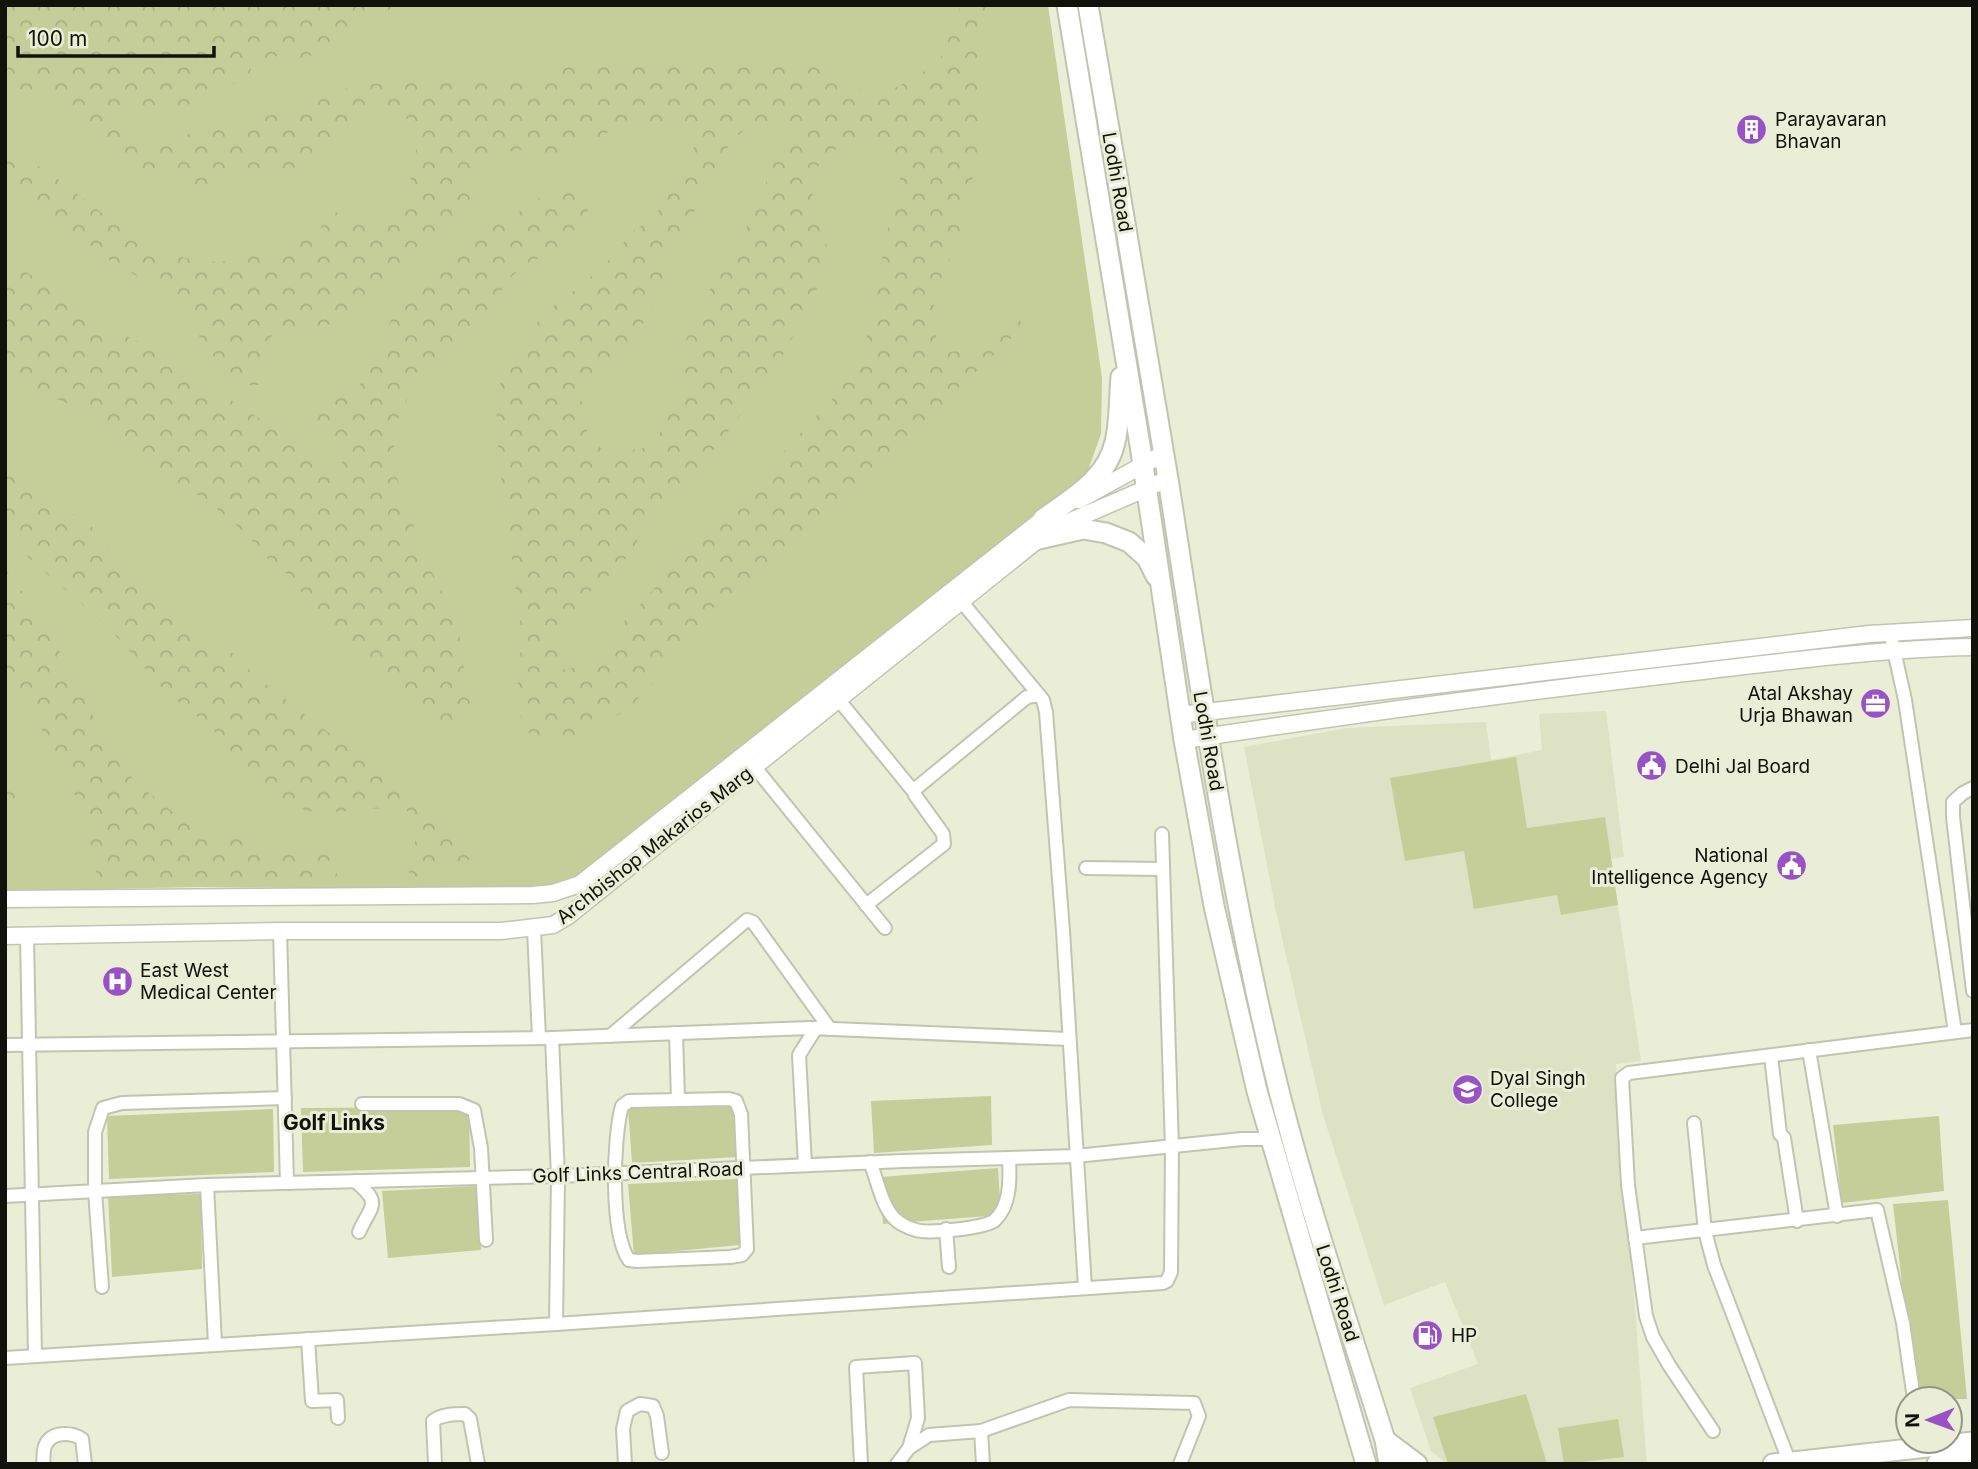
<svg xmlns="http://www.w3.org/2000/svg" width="1978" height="1469" viewBox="0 0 1978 1469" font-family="Inter,sans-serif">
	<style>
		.built { fill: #dde2c4 }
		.green { fill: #c5cd99 }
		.forest { fill: url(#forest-crowns); fill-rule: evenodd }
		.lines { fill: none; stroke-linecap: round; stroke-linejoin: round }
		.minor-casing { stroke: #c1c5af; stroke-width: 16 }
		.tertiary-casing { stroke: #c1c5af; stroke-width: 19 }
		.secondary-casing { stroke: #c1c5af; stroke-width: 23 }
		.minor { stroke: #fff; stroke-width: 12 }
		.tertiary { stroke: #fff; stroke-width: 16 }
		.secondary { stroke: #fff; stroke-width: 19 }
		.labels { text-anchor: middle; stroke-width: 6; stroke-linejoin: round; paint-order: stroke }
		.poi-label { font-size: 19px; fill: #11120a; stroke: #eaeed7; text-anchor: start }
		.street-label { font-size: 19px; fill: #11120a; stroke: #eaeed7 }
		.neighbourhood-label { font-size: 21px; font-weight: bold; fill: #11120a; stroke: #eaeed7 }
	</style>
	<defs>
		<pattern id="forest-crowns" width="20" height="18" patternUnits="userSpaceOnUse" patternTransform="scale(1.75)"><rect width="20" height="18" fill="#c5cd99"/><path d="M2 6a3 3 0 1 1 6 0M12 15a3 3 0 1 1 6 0" fill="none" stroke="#a8af82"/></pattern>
	</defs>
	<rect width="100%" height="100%" fill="#eaeed7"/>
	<path class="built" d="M1606 711 1624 857 1611 859 1641 1061 1616 1064 1647 1464H1447L1431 1451 1410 1388 1478 1364 1445 1282 1384 1305 1323 1115 1276 912 1244 747 1346 728 1486 722 1491 760 1542 750 1539 714Z"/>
	<g class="green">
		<path d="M5 5H1048L1102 378 1101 434 1087 473 581 874C565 881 548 889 530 890L199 887 5 891Z"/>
		<path d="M1516 757 1527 828 1605 817 1618 905 1561 915 1557 895 1474 909 1464 851 1405 861 1390 778Z"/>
		<path d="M991 1096 992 1145 874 1153 871 1101Z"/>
		<path d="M733 1103 738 1157 632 1163 628 1108Z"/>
		<path d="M469 1107 470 1167 303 1172 301 1108Z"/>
		<path d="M273 1109 274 1172 109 1179 107 1116Z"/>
		<path d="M1939 1116 1944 1191 1842 1203 1833 1125Z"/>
		<path d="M998 1168 1001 1215 883 1224 880 1177Z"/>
		<path d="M737 1179 740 1245 634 1255 628 1184Z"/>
		<path d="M477 1186 481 1250 388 1258 382 1191Z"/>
		<path d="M201 1194 202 1269 112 1277 108 1196Z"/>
		<path d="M1948 1200 1967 1399H1915L1893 1204Z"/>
		<path d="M1526 1394 1547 1464H1448L1433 1417Z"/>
		<path d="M1618 1419 1624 1457 1564 1464 1558 1428Z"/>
	</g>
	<g class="forest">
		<path d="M5 5H397L339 41 304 59 277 56 251 64 250 78 217 90 201 104 139 106 124 113 123 125 146 139 177 137 213 128 246 125 317 97 363 84 511 81 578 64 720 66 784 61 819 63 835 71 849 87 876 92 897 87 922 73 941 57 948 36 960 20 959 5H989L977 42 979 148 962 228 937 289 933 310 937 343 948 352C958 351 971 351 980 346 998 336 999 323 1020 318L1021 325 1007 343 945 400 936 423 881 476 816 530 787 548 712 609 689 645 626 711 576 735 543 737 527 732 519 711 517 688 522 636 499 461 496 405 501 381 541 317 603 267 634 230 654 218 679 177 695 145 697 129 621 120C606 138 574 155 549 155 544 155 539 150 534 150 511 146 486 160 470 176L472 192 469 204 442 242 406 272 366 295 340 318 323 328 275 333 262 345C266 360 265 371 261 385H245L206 349 182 303 108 259 5 178V149L46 170 149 250 199 261 222 262 318 237 324 215 340 212 362 224 389 217 406 201 418 141 408 119 376 109 317 159 279 173 258 170 227 177 205 192 187 194 164 172 136 169 108 150 84 126 49 100 5 83ZM756 124H774L792 130 783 154 774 162 760 199 739 243 708 292 688 331 684 354 685 382 658 437 641 449 605 453 587 432 580 393C597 364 617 358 637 336 642 331 643 322 646 316 661 287 671 289 666 252 673 243 680 235 686 226 705 197 722 135 756 124ZM842 143 874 144 905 159 892 208 864 352 840 391 753 484 683 553 645 600 625 619 622 639 607 655 585 666 561 670 557 653 562 628 577 616 575 605 623 563 658 509 690 479 723 438 775 369 792 338 827 269 826 235 818 221 812 200 816 168Z"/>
		<path d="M557 188C575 191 581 194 588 211L570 235 552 252 530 262 512 276 447 362 407 400 396 424 394 447 397 478 426 561 457 620 467 687 474 706 467 716 450 725 440 727 425 722 416 715 383 681 352 657 340 639 318 617 290 575 274 566 244 532 209 502 185 487 175 484 167 475H161L112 439 95 415 28 387 5 365V268L26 272 75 303 96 321 145 345 276 429 318 466 335 471 345 459 343 445C326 441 313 428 296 421L301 411 348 393 363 382 370 366 383 355 389 340C379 310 435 281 452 264 464 253 475 240 487 229 496 222 510 218 521 211 534 202 542 194 557 188Z"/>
		<path d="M5 469 44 499 88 522 116 555 158 598 200 633 225 651 236 654 247 668 268 686 394 783 470 859C451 872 429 874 407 880L414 854 416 823 406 809 395 807 332 812 307 811 273 794 244 772 212 728 166 692 108 627 21 551 5 532Z"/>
		<path d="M5 568 39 615 85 696 104 743 120 765 139 785 174 813 192 825 244 841 251 848H292L298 856 306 855 313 847H320C333 863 344 866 332 886L99 884 84 813 22 690 5 666Z"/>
		<path d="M5 765 22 791 27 807 5 812Z"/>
	</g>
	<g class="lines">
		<defs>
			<g id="minor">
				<path d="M961 601 1039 695"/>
				<path d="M1890 632 1905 700 1955 1032"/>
				<path d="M838 699 914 792"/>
				<path d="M749 760 885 928"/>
				<path d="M1973 788 1963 793 1953 802V817L1973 991"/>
				<path d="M1086 868 1163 869"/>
				<path d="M866 905 944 844 943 834 915 795 914 790 1027 697 1039 695 1043 700 1046 712 1063 931 1085 1288"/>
				<path d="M534 929 539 1038"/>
				<path d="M280 931 287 1183"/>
				<path d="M27 936 35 1355"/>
				<path d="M676 1033 678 1100"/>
				<path d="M610 1036 747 920 753 922 830 1029"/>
				<path d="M552 1038 558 1176 556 1324"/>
				<path d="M5 1045 552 1038 810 1028 1068 1039"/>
				<path d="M1809 1050 1837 1216"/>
				<path d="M1771 1056 1780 1134 1784 1138 1797 1221"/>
				<path d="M729 1099 736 1101 741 1114 747 1249 742 1255 730 1257 637 1261 629 1260C610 1233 613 1138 622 1106L629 1101Z"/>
				<path d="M362 1104H459L474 1110 481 1148 486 1240"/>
				<path d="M1694 1123 1705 1231 1714 1265 1789 1461"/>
				<path d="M870 1162C877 1179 881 1203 893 1217 898 1223 908 1228 916 1230 928 1234 987 1228 995 1220 1011 1205 1010 1178 1009 1158"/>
				<path d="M805 1165 799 1055 816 1028"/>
				<path d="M355 1181C383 1204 371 1205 359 1232"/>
				<path d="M207 1185 215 1344"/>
				<path d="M5 1196 207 1185 558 1176 903 1161 1076 1156 1242 1139H1271"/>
				<path d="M946 1229 949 1267"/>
				<path d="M1635 1238 1877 1210 1903 1323 1914 1399"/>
				<path d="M102 1287 95 1191V1132L103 1108 122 1103 285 1098"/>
				<path d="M308 1339 312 1401 337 1400 338 1418"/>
				<path d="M5 1358 556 1324 1163 1283 1167 1281 1171 1272 1172 1147 1162 834"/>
				<path d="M981 1431 983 1464"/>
				<path d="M1713 1431 1669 1365 1653 1337 1646 1316 1628 1185 1622 1078 1629 1073 1973 1030"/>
				<path d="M43 1464C44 1458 43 1451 45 1446 51 1431 71 1432 82 1439L85 1464"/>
				<path d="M435 1464 433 1421C441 1414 455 1414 465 1414L470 1419 478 1464"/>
				<path d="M625 1464 623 1429 627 1411 640 1404 653 1406 657 1416 662 1453"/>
				<path d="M861 1464 856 1367 915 1363 918 1418 909 1448"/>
				<path d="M897 1464 909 1448 929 1435 981 1431 1069 1400 1194 1403 1199 1416 1180 1464"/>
			</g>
			<g id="tertiary">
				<path d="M1079 500 1163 454"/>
				<path d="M1180 715 1869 634 1973 628"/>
				<path d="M1184 740C1348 715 1512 693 1677 674 1775 663 1874 649 1973 647"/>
				<path d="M5 899 533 895 553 893 580 884 1043 519 1053 514"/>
				<path d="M5 936 280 931H501L553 925 568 916 1050 530 1168 479"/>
			</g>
			<g id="secondary">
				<path d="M1067 5 1140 445 1184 740 1214 906 1257 1091 1366 1464"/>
				<path d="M1088 5C1115 165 1143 325 1169 485 1200 686 1229 889 1278 1087 1308 1206 1348 1322 1385 1440L1389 1464"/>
				<path d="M1043 519C1072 498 1107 479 1115 442 1120 422 1119 398 1121 377"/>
				<path d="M1039 539 1083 529 1106 533 1129 542 1147 558 1156 576"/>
				<path d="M1385 1440 1417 1464"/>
				<path d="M1773 1464 1973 1442"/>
				<path d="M1937 1464 1973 1460"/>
			</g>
		</defs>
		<use href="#minor" class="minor-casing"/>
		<use href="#tertiary" class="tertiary-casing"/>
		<use href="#secondary" class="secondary-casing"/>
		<use href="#minor" class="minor"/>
		<use href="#tertiary" class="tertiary"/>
		<use href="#secondary" class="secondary"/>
	</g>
	<defs>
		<symbol id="building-disc" viewBox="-11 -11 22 22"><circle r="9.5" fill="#9952c6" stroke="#eaeed7"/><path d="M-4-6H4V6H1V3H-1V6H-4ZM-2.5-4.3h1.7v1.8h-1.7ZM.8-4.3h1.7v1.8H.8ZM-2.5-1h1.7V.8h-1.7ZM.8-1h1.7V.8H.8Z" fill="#fff"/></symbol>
		<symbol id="office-disc" viewBox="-11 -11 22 22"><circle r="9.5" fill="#9952c6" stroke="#eaeed7"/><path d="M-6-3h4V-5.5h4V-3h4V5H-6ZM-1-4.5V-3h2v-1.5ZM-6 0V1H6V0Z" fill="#fff"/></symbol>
		<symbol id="civic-disc" viewBox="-11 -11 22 22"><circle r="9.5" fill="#9952c6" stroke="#eaeed7"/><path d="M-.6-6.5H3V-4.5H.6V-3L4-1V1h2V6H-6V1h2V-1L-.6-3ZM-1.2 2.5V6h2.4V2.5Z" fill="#fff"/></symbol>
		<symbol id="hospital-disc" viewBox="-11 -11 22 22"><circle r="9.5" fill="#9952c6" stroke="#eaeed7"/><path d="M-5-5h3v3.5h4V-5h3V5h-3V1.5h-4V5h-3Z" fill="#fff"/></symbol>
		<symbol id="university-disc" viewBox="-11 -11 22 22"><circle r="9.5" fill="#9952c6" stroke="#eaeed7"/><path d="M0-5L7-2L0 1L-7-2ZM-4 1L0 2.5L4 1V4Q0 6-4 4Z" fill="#fff"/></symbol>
		<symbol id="fuel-disc" viewBox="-11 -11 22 22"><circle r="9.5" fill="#9952c6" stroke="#eaeed7"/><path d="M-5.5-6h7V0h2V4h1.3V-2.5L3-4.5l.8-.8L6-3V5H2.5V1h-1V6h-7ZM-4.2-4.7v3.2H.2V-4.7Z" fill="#fff"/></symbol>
	</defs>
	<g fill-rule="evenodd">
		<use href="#building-disc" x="1734" y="112" width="35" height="35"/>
		<use href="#office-disc" x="1858" y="686" width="35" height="35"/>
		<use href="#civic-disc" x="1634" y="748" width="35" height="35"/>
		<use href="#civic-disc" x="1774" y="848" width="35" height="35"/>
		<use href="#hospital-disc" x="100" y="964" width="35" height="35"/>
		<use href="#university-disc" x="1450" y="1072" width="35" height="35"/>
		<use href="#fuel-disc" x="1410" y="1318" width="35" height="35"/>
	</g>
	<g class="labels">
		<g class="poi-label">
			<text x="1775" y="126">Parayavaran<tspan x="1775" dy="22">Bhavan</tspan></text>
			<text x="1853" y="700" text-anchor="end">Atal Akshay<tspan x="1853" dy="22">Urja Bhawan</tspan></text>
			<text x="1675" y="773">Delhi Jal Board</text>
			<text x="1768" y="862" text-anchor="end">National<tspan x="1768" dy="22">Intelligence Agency</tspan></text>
			<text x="140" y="977">East West<tspan x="140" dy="22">Medical Center</tspan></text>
			<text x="1490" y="1085">Dyal Singh<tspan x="1490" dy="22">College</tspan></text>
			<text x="1451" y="1342">HP</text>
		</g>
		<g class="street-label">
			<text transform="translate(1118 182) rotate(80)" y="7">Lodhi Road</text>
			<text transform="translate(1209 741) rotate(80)" y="7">Lodhi Road</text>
			<text transform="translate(654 845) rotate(-38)" y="7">Archbishop Makarios Marg</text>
			<text transform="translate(638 1172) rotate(-2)" y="7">Golf Links Central Road</text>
			<text transform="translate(1338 1293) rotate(72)" y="7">Lodhi Road</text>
		</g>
		<g class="neighbourhood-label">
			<text x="334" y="1130">Golf Links</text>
		</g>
	</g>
	<rect width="1978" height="1469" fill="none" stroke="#11120a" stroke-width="14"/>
	<g transform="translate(1929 1420) rotate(269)"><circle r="33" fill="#eaeed7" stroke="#939685" stroke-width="2"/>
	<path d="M0-5L12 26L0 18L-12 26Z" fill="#9952c6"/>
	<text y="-10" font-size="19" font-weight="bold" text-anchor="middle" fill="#11120a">N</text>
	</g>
	<path d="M18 46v10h196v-10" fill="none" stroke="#11120a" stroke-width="3.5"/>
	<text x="28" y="46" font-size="21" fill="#11120a" stroke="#eaeed7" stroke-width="5" paint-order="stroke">100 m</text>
</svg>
